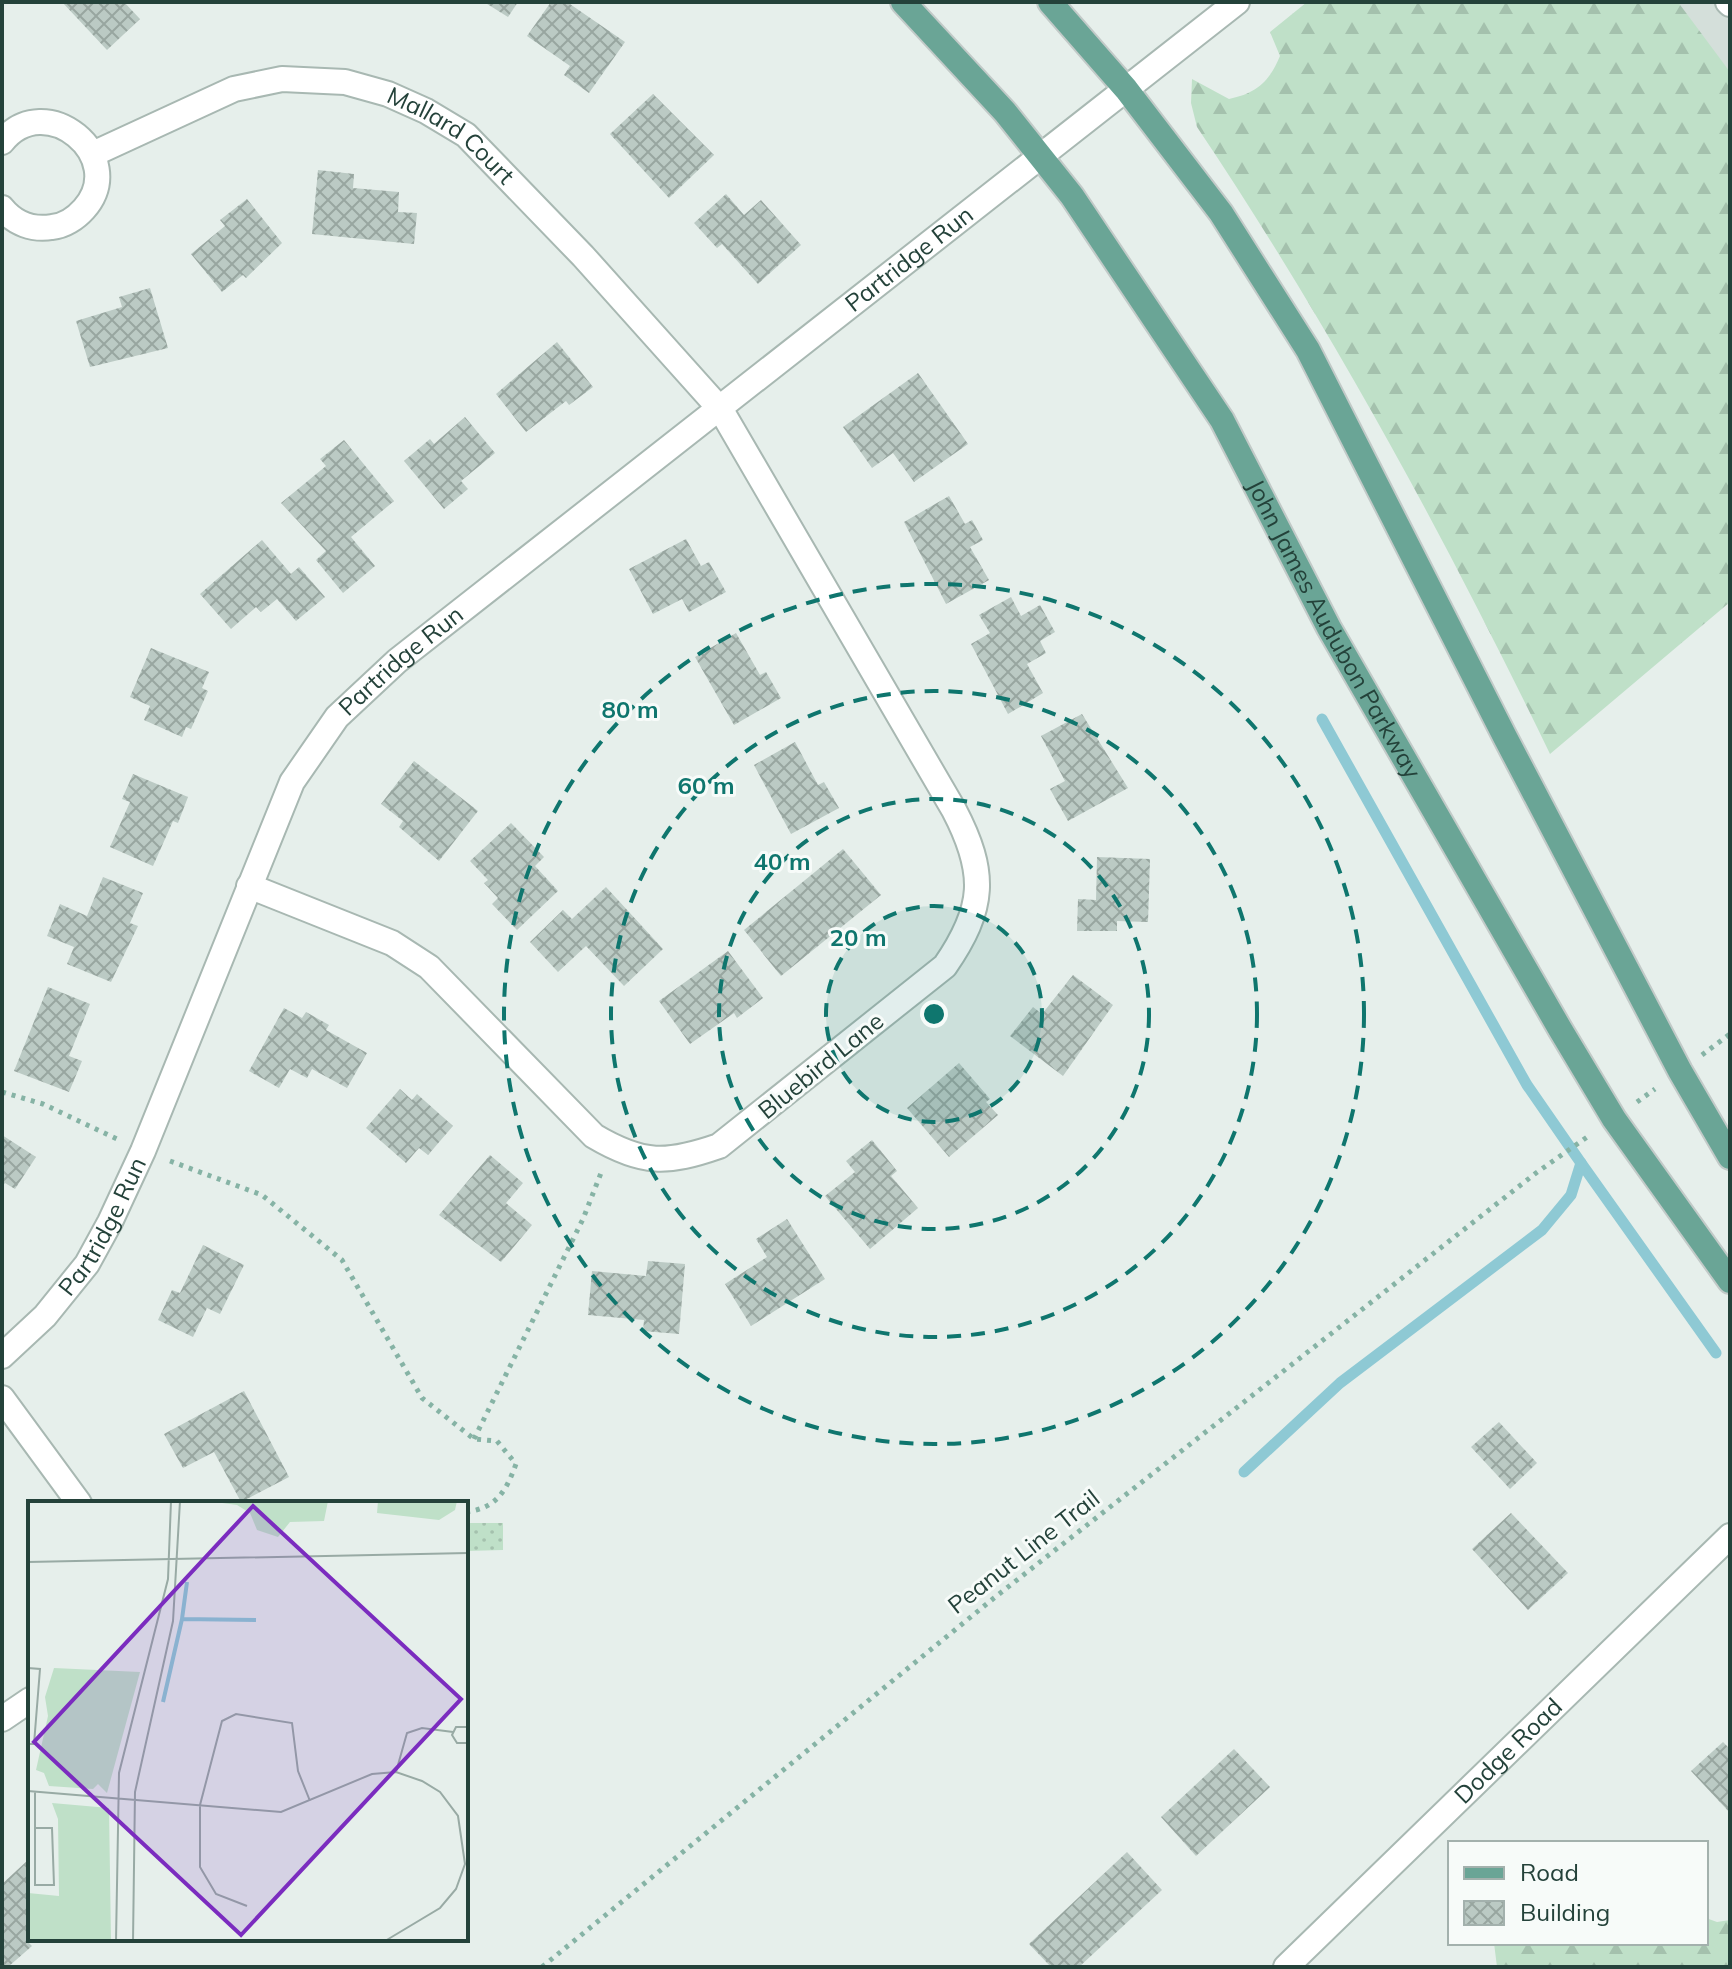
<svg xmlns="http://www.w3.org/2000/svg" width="1732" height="1969" viewBox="0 0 1732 1969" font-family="Mulish,sans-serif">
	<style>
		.built { fill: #d4dfda }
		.grass { fill: url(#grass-dots) }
		.forest { fill: url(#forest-firs) }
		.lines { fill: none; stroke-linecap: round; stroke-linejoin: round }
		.stream { stroke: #8ec9d4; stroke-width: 11 }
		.building { fill: url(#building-cross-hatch) }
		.minor-casing { stroke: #a8b8b2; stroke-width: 28 }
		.major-casing { stroke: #c2cac8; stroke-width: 28 }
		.path { stroke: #86b3a5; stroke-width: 5; stroke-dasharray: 4 6; stroke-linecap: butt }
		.minor { stroke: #fff; stroke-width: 24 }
		.major { stroke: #6aa596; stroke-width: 24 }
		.ring { fill: none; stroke: #0f766e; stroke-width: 4; stroke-dasharray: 14 10 }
		.labels { text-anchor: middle; stroke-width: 6; stroke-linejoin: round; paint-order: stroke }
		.street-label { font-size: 24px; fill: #24423a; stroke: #f7fbf9 }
		.inset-river { fill: none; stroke: #8ec9d4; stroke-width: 4 }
		.inset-road { fill: none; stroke: #98aaa4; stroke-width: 2 }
		.view { fill: #7b2cbf; fill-opacity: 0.15; stroke: #7b2cbf; stroke-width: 4 }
		.inset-edge { fill: none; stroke: #24423a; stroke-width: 4 }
		.centre { fill: #0f766e; stroke: #f7fbf9; stroke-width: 4 }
		.ring-label { font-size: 24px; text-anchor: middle; font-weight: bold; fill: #0f766e; stroke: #f7fbf9; stroke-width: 6; stroke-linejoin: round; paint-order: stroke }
	</style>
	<defs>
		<pattern id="grass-dots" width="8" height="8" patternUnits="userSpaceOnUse" patternTransform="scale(2)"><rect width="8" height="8" fill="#bfe0c8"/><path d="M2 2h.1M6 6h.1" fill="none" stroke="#a4c1ad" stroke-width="1.8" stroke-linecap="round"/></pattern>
		<pattern id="forest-firs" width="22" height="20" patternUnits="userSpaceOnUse" patternTransform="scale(2)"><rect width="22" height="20" fill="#bfe0c8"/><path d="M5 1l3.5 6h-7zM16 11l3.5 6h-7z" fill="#a4c1ad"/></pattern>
		<pattern id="building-cross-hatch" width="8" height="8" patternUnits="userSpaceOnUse" patternTransform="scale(2)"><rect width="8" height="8" fill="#bbcac4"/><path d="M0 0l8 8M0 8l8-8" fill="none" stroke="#98a6a0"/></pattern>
	</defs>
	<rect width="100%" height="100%" fill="#e6efeb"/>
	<path class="built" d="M1678 2H1730V72L1712 50Z"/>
	<path class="grass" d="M466 1523H503V1550L466 1551Z"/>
	<g class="forest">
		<path d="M1307 2H1678L1730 72V602L1550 754C1445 537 1331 327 1197 127L1191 103 1192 79 1229 99C1257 93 1269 82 1280 56L1270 32Z"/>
		<path d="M1706 1918 1717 1922 1730 1920V1967H1497L1494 1943H1706Z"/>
	</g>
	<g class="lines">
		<g class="stream">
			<path d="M1581 1163 1716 1353"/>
			<path d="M1244 1472 1340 1383 1542 1230 1571 1195 1581 1163 1527 1085 1322 719"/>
		</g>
	</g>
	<g class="building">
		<path d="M62 2H124L140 19 107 50Z"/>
		<path d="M484 2H518L508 17Z"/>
		<path d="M551 2H567L625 42 589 93 564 75 570 66 527 36Z"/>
		<path d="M653 94 714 155 669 198 610 134Z"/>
		<path d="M318 170 354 174 353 188 399 192 398 212 417 213 414 244 312 234Z"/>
		<path d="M726 194 744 215 761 200 801 245 758 284 722 244 717 248 694 223Z"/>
		<path d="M247 199 282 243 246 278 243 275 222 292 191 254 225 226 220 220Z"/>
		<path d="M150 288 168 348 90 367 76 321 122 307 119 297Z"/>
		<path d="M557 342 593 387 569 405 566 401 526 432 496 394Z"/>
		<path d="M918 373 968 444 914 482 893 453 872 468 843 427Z"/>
		<path d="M465 417 495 453 461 481 468 489 444 509 404 461 430 439 434 444Z"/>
		<path d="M344 440 394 501 351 537 375 566 343 593 316 560 326 551 281 503 326 466 320 459Z"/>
		<path d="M949 496 965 524 972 520 983 540 970 547 989 580 946 604 904 522Z"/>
		<path d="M686 539 701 566 709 562 726 592 689 612 682 599 653 614 629 569Z"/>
		<path d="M262 540 291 574 299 567 325 597 296 621 277 599 261 612 256 607 231 629 200 594Z"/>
		<path d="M1011 597 1021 616 1040 605 1055 632 1040 641 1046 653 1027 664 1043 693 1008 714 971 644 990 633 979 615Z"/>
		<path d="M736 633 760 675 766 672 781 698 734 725 695 657Z"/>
		<path d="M151 648 209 672 202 688 208 691 191 729 186 727 182 737 144 720 150 706 130 697Z"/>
		<path d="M1082 714 1128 788 1068 821 1050 789 1065 781 1041 736Z"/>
		<path d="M795 742 818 785 824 782 839 808 791 834 754 765Z"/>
		<path d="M414 761 478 811 439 861 399 827 403 821 381 804Z"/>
		<path d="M133 774 188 797 178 823 173 821 153 866 110 847 130 802 122 799Z"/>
		<path d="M511 823 544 857 535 866 558 891 517 930 492 904 498 898 484 883 488 880 470 861Z"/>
		<path d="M843 849 881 895 781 976 744 930Z"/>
		<path d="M1097 857 1150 859 1148 922 1117 921V931H1077L1078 899 1096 900Z"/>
		<path d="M103 877 143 893 130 923 138 926 111 982 67 964 74 947 47 936 60 904 87 916Z"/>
		<path d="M606 887 663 949 624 986 586 946 558 972 530 942 563 910 572 919Z"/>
		<path d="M728 951 763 998 737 1018 734 1013 690 1044 659 1001Z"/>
		<path d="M1073 975 1113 1005 1063 1076 1010 1036 1033 1007 1042 1014Z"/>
		<path d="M48 987 90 1004 69 1056 82 1061 69 1092 14 1071Z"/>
		<path d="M284 1008 302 1018 306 1012 329 1025 326 1030 367 1053 347 1088 312 1069 307 1078 290 1069 279 1088 249 1071Z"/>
		<path d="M959 1063 990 1099 986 1102 998 1115 949 1157 907 1108Z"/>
		<path d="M400 1089 412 1100 417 1094 453 1126 428 1155 419 1148 406 1163 366 1128Z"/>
		<path d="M2 1135 36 1157 15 1189 5 1183 2 1187Z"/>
		<path d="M872 1140 897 1171 891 1176 918 1208 870 1249 825 1196 855 1172 846 1161Z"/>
		<path d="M490 1155 523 1183 506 1203 532 1225 501 1262 439 1215Z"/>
		<path d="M787 1219 825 1279 751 1326 725 1284 767 1257 756 1239Z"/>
		<path d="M203 1245 244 1265 220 1314 207 1308 193 1337 158 1320 172 1290 180 1293Z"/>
		<path d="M648 1261 685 1264 679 1334 643 1331 644 1320 588 1315 592 1271 646 1276Z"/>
		<path d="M244 1391 289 1477 241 1502 214 1452 183 1468 164 1434Z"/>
		<path d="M1499 1422 1537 1463 1510 1489 1471 1447Z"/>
		<path d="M1511 1513 1568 1573 1528 1610 1472 1549Z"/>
		<path d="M1723 1742 1730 1749V1813L1691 1771Z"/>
		<path d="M1234 1749 1270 1787 1196 1856 1161 1817Z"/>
		<path d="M1127 1852 1162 1890 1079 1967H1051L1029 1944Z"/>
		<path d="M28 1860 30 1938 27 1941 32 1946 8 1967H2V1884Z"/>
	</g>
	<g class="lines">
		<defs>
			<g id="minor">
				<path d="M1728 2 1730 4"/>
				<path d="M2 142C45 87 130 157 84 209 76 218 64 226 52 227 33 230 15 224 2 208"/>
				<path id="s1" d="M93 154 234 89 282 79 345 82 388 94 426 111 466 135 583 256 721 410 954 810C987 873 985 908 945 966L719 1146C667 1164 643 1165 594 1136L429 967 392 943 249 886"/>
				<path id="s2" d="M2 1356 45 1316 87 1264 110 1222 143 1151 292 782 337 717 397 661 1237 2"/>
				<path d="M2 1398 79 1503"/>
				<path d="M2 1719 30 1700"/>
				<path id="s3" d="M1286 1967 1730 1536"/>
			</g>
			<g id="major">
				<path id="s4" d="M903 2 1005 112 1072 196 1222 420 1329 628 1560 1029 1614 1119 1730 1281"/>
				<path d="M1050 2 1126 89 1221 213 1308 350 1505 737 1680 1071 1730 1157"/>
			</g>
		</defs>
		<use href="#minor" class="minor-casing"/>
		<use href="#major" class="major-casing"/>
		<g class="path">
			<path d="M1702 1055 1730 1034"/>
			<path d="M2 1092 43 1104 117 1139"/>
			<path d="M1637 1102 1655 1089"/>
			<path d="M170 1161 262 1195 342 1260 422 1398 474 1439 497 1441 516 1464C506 1491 497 1508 466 1512"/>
			<path d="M474 1439 583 1219 601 1173"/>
			<path d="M542 1967 994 1598 1536 1173 1590 1135"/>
		</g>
		<use href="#minor" class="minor"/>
		<use href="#major" class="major"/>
	</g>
	<circle cx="934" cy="1014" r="108" fill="#0f766e" fill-opacity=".12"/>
	<g class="ring">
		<circle cx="934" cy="1014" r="108"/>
		<circle cx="934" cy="1014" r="215"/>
		<circle cx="934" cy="1014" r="323"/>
		<circle cx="934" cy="1014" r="430"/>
	</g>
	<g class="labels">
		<g class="street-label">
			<text dy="8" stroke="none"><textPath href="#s1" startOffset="388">Mallard Court</textPath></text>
			<text dy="8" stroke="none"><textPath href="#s2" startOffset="1462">Partridge Run</textPath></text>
			<text dy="8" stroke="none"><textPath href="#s4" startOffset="764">John James Audubon Parkway</textPath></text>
			<text dy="8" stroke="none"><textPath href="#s2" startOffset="814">Partridge Run</textPath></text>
			<text transform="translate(821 1066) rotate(-39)" y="8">Bluebird Lane</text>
			<text dy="8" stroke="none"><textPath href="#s2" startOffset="166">Partridge Run</textPath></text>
			<text transform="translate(1024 1552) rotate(-38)" y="8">Peanut Line Trail</text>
			<text dy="8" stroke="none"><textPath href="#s3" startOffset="310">Dodge Road</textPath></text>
		</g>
	</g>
	<g transform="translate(28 1501)">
		<rect width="440" height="440" fill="#e6efeb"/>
		<path d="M180 0H300L296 20 262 21 250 36 229 29 222 12 209 4ZM350 0H429L427 9 411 19 349 12ZM26 167 112 171 79 292 70 283 65 288 21 285 16 272 8 269 20 215 17 196ZM24 302 81 307 83 440H0V392L31 395 30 318Z" fill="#bfe0c8"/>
		<path class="inset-river" d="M154 118 159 81M135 201 154 118 228 119"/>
		<path class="inset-road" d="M0 61 440 52M0 167 12 168 6 243H0M440 226H428L424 234 429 242H440M368 271 379 232 394 227 425 231M0 290 253 311 344 273 368 271 394 280 412 291 430 315 437 363 428 388 412 407 357 440M7 327H24L26 384H7V291M219 405 188 393 172 366V304L194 220 208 213 264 222 270 270 282 300M88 440 91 272 140 78 143 0M105 440 107 291 145 120 152 0"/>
		<path class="view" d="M225 5 433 198 213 434 6 241Z"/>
		<rect width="440" height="440" class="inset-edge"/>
	</g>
	<circle cx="934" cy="1014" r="12" class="centre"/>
	<g class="ring-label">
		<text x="630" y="718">80 m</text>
		<text x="706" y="794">60 m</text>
		<text x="782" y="870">40 m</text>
		<text x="858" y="946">20 m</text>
	</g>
	<rect width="1732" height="1969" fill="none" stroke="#24423a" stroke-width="8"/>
	<rect x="1448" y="1841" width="260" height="104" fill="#f7fbf9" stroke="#a3b1ad" stroke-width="2"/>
	<rect x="1464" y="1867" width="40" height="12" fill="#6aa596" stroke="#a3b1ad" stroke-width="2"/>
	<text x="1520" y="1881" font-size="24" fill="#24423a">Road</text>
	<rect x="1464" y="1901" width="40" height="24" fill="url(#building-cross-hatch)" stroke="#a3b1ad" stroke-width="2"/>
	<text x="1520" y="1921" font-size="24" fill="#24423a">Building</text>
</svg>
